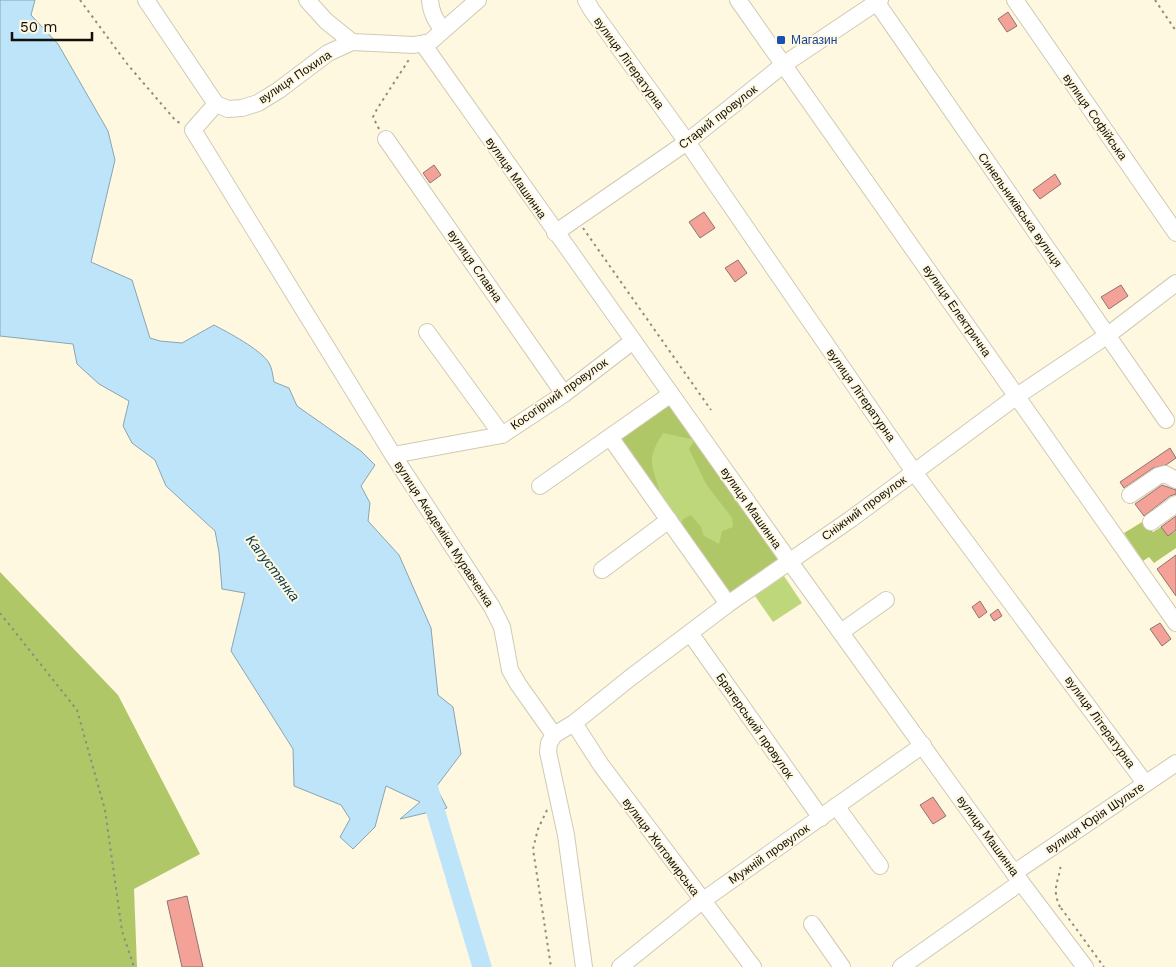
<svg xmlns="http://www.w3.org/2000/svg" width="1176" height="967" viewBox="0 0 1176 967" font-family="'Work Sans',sans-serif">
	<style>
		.green { fill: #bfd77b }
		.forest { fill: #b0c768 }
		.water { fill: #bde4f9; stroke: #8aa4b1 }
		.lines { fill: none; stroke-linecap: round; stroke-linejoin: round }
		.river { stroke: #bde4f9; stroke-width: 19 }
		.building { fill: #f4a297; stroke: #8d7571 }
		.minor-casing { stroke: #d0cab3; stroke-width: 18 }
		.path { stroke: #918c7c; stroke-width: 2; stroke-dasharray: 2.5 4; stroke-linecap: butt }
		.minor { stroke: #fff; stroke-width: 16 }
		.transit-dot { fill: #1a4fb4; stroke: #fff8e1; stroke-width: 2 }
		.labels { text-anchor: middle; stroke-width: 4; stroke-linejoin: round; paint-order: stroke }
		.transit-label { font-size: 12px; fill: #164399; stroke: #fff8e1; text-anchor: start }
		.street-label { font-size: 12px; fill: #120f08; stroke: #fff8e1 }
		.water-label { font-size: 14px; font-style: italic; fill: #06394e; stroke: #fff8e1 }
	</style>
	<rect width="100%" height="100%" fill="#fff8e1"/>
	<g class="green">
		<path d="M667 401 780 560 727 599 615 437Z"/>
		<path d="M784 576 802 603 773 622 755 596Z"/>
	</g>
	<g class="forest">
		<path d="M667 401 780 560 727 599 680 530 683 519 691 515 701 527 704 536 719 544 722 531 733 527 732 518 706 484 689 449 695 440 663 433C647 459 651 462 659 489L655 494 615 437Z"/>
		<path d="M1142 522 1153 532 1161 527 1168 536 1176 531V548L1154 563 1149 557 1143 561 1124 533Z"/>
		<path d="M0 572 118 695 200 854 134 889 137 967H0Z"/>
	</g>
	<path class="water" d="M0 0H35L31 15 58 44 108 131 115 160 91 262 132 280 150 338 160 341 182 343 214 325C229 333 260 349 269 363 272 368 273 376 274 382L289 388 297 406 361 451 375 465 361 486 370 503 368 521 399 555 431 628 438 695 453 707 461 754 436 787 447 808 400 819 420 802 386 786 375 827 353 849 340 837 350 819 341 805 294 786 293 749 231 651 245 593 222 589 219 552 215 531 166 486 155 460 132 443 123 426 129 401 99 384 77 364 73 344 0 336Z"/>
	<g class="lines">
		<path class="river" d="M428 786 482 967"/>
	</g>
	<g class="building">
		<path d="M1008 12 1017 26 1007 32 998 19Z"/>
		<path d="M434 165 441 175 430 183 423 173Z"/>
		<path d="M1055 174 1061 184 1040 199 1033 190Z"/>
		<path d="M704 212 715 228 700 238 689 222Z"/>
		<path d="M738 260 747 273 735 282 725 268Z"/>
		<path d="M1121 285 1128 296 1109 309 1101 297Z"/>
		<path d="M1170 448 1176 458 1166 465 1153 468 1124 488 1120 482Z"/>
		<path d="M1162 485 1176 490V494L1170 496 1144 516 1135 504Z"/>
		<path d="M1176 516V530L1168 536 1161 527Z"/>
		<path d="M1176 555V596L1157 569Z"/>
		<path d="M980 601 987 612 979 618 972 607Z"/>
		<path d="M998 609 1002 616 994 621 990 615Z"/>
		<path d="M1160 623 1171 639 1162 646 1150 629Z"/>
		<path d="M933 797 946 816 933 824 920 805Z"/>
		<path d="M187 896 203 967H182L167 901Z"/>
	</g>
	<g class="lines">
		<defs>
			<g id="minor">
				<path d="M146 0 216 104"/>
				<path d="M307 0 326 21 352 42"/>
				<path d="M430 0C431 12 435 20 443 30"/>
				<path d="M586 0 591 9 687 142 914 472 1145 783"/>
				<path d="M738 0 1176 623"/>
				<path d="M875 0 1166 420"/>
				<path d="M1015 0 1176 233"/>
				<path d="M423 44 790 562 1014 873 1085 967"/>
				<path d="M216 104 193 130 393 455 492 607 502 627 510 670 518 684 554 735 549 743 548 752 566 835 584 967"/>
				<path d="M216 104 228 109 242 108 258 103 279 90 328 53 352 42 414 45 430 42 478 0"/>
				<path d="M386 139 564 394"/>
				<path d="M555 233 687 142 783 65 880 0"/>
				<path d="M427 332 502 435"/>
				<path d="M610 437 728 604"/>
				<path d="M393 455 502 435 564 394 633 341"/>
				<path d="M540 486 671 394"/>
				<path d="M1130 495 1158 476 1165 474 1176 480"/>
				<path d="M1151 522 1176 504"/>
				<path d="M602 570 669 520"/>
				<path d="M841 632 886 600"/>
				<path d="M690 633 821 818"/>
				<path d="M574 723 601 765 753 967"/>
				<path d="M554 735 574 723 630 678 728 604 851 519 1017 396 1108 335 1176 283"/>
				<path d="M836 806 880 866"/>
				<path d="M1014 873 1176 763"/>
				<path d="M812 924 842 967"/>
				<path d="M620 967 702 901 923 745"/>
				<path d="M901 967 1021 882"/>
			</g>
		</defs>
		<use href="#minor" class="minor-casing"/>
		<g class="path">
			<path d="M80 0 128 65 176 121 182 124"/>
			<path d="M1155 0 1176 31"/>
			<path d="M379 129 373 117 377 109 410 58"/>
			<path d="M583 228 711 410"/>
			<path d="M0 613 77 710 105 810 122 931 134 967"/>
			<path d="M547 810 538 829 533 849 551 967"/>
			<path d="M1060 907C1051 887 1059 883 1061 863"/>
			<path d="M1061 908 1104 967"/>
		</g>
		<use href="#minor" class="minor"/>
	</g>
	<rect class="transit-dot" x="776" y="35" width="10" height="10" rx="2.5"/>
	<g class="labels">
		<g class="transit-label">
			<text x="791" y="44">Магазин</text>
		</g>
		<g class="street-label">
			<text transform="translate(629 63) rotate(54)" y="4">вулиця Літературна</text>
			<text transform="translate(295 77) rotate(-34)" y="4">вулиця Похила</text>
			<text transform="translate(718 117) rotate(-38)" y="4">Старий провулок</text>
			<text transform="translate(1095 117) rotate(55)" y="4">вулиця Софійська</text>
			<text transform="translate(516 178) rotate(55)" y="4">вулиця Машинна</text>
			<text transform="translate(1020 210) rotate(55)" y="4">Синельниківська вулиця</text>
			<text transform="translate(475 266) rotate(55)" y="4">вулиця Славна</text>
			<text transform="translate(957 311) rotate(55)" y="4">вулиця Електрична</text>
			<text transform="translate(559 394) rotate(-35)" y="4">Косогірний провулок</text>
			<text transform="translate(861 395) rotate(55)" y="4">вулиця Літературна</text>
			<text transform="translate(751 508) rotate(55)" y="4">вулиця Машинна</text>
			<text transform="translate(864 508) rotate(-36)" y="4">Сніжний провулок</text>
			<text transform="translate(444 534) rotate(57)" y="4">вулиця Академіка Муравченка</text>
			<text transform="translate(1100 722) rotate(54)" y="4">вулиця Літературна</text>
			<text transform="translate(755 726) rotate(55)" y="4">Братерський провулок</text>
			<text transform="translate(1095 818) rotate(-34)" y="4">вулиця Юрія Шульте</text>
			<text transform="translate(988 836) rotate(54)" y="4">вулиця Машинна</text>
			<text transform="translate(661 847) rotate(53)" y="4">вулиця Житомирська</text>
			<text transform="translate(769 854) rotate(-35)" y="4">Мужній провулок</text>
		</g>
		<g class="water-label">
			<text transform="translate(273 568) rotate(53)" y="5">Капустянка</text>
		</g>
	</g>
	<path d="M12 32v8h80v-8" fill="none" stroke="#120f08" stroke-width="2.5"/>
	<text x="20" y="32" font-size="15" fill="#120f08" stroke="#fff8e1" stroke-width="4" paint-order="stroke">50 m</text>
</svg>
